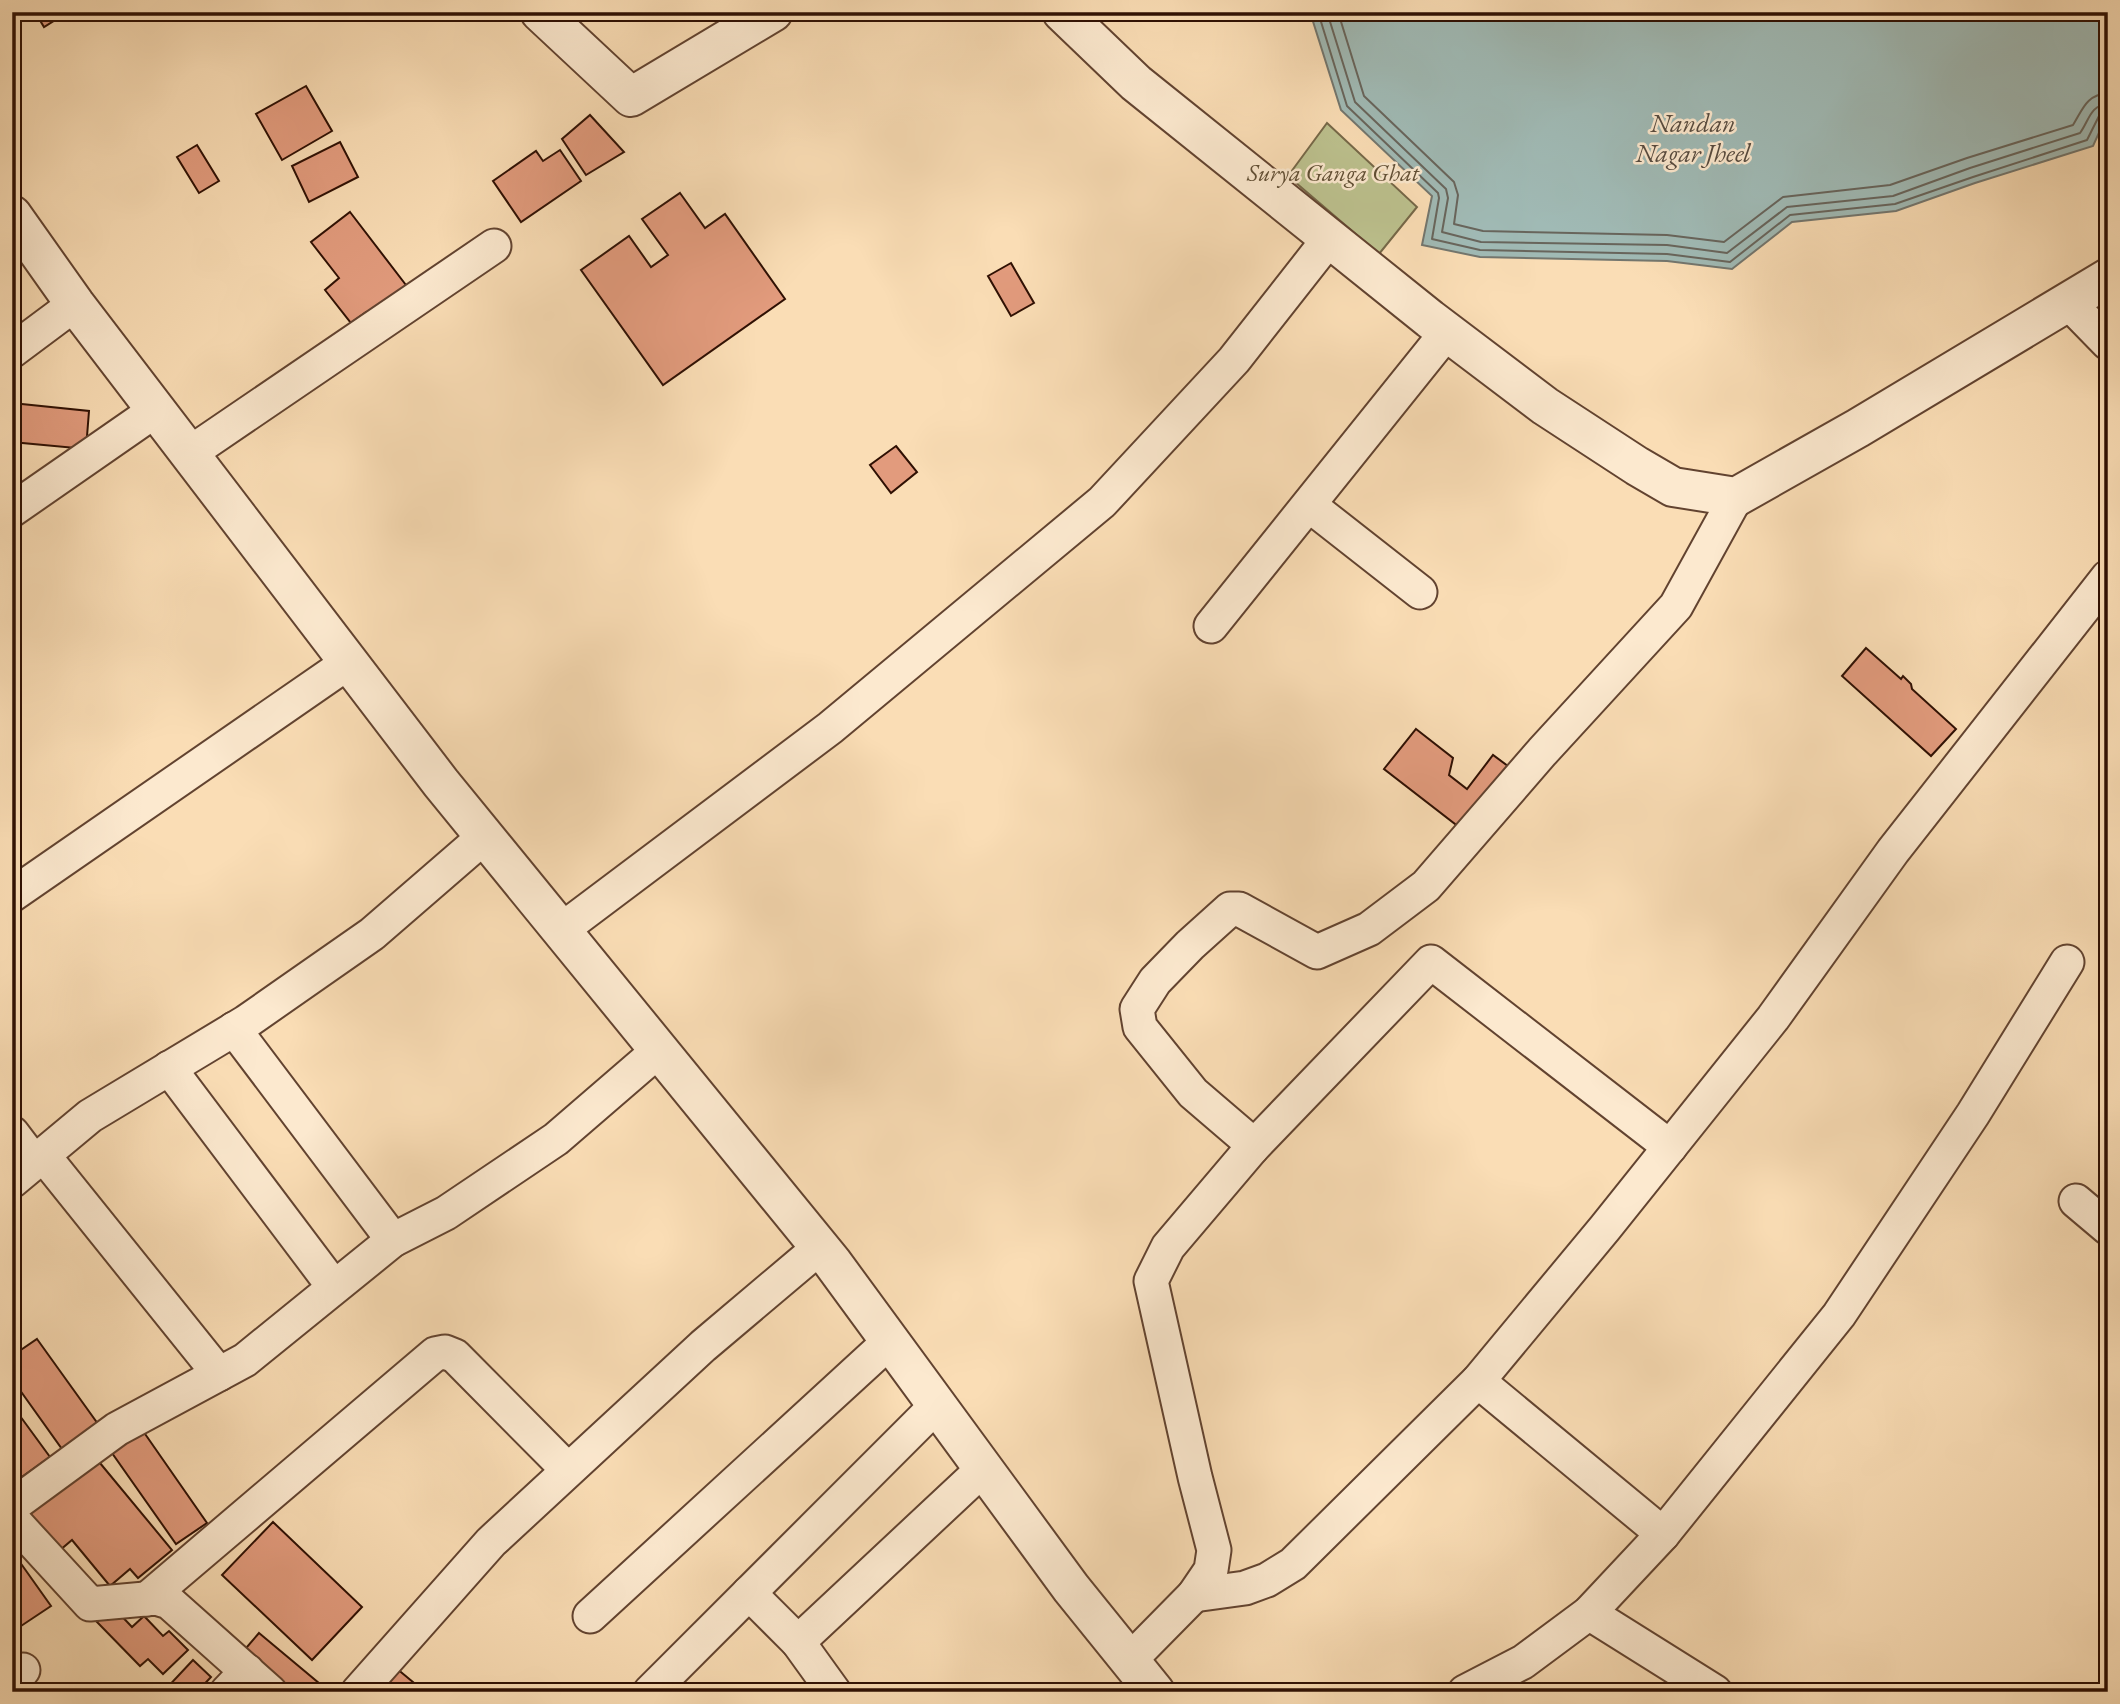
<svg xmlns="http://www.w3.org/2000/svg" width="2120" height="1704" viewBox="0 0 2120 1704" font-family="'EB Garamond',serif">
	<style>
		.green { fill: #bcc18e; stroke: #766848; stroke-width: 2 }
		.water { fill: #a0bab5; stroke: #73766e; stroke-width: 2 }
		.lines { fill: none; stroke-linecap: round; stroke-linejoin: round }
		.shore { stroke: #68655c; stroke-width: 2 }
		.building { fill: #e29b7d; stroke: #2f1003; stroke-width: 2 }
		.minor-casing { stroke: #624330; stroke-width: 37 }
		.tertiary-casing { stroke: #624330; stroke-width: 42 }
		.minor { stroke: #fce9cf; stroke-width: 33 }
		.tertiary { stroke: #fce9cf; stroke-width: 38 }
		.labels { text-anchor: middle; stroke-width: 5; stroke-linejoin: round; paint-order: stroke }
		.park-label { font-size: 24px; font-style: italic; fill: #604e34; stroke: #fce9cf }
		.water-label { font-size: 26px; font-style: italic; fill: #574c41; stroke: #fce9cf }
	</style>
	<rect width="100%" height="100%" fill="#faddb5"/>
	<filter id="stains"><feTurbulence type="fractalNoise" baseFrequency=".00286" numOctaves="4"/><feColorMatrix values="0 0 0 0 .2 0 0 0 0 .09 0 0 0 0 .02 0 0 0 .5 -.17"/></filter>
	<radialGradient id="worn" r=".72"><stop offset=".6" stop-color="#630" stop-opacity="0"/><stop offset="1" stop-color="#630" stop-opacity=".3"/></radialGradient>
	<path class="green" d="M1327 123 1417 207 1379 254 1288 176Z"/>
	<path class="water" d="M1310 12H2108V113L2093 146 1975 183 1896 211 1792 222 1732 269 1667 261 1480 257 1422 245 1432 196 1341 110Z"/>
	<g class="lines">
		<g class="shore">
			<path d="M1318 12 1347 106 1438 193 1439 198 1432 239 1480 250 1667 254 1730 262 1790 215 1895 204 1973 177 2087 140 2099 116 2108 113"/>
			<path d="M1327 12 1355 102 1446 189 1448 198 1442 232 1481 242 1667 245 1727 253 1787 207 1893 196 1970 168 2080 133C2089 121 2090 105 2108 104"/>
			<path d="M1338 12 1364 96 1454 182 1458 195 1454 224 1483 231 1667 235 1724 242 1783 197 1890 185 1967 158 2073 125C2083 109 2086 95 2108 93"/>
		</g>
	</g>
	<g class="building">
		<path d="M35 12H68L44 27Z"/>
		<path d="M306 86 332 131 282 160 256 114Z"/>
		<path d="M590 115 624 152 586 175 562 139Z"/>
		<path d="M340 142 358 177 309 202 292 166Z"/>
		<path d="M197 145 219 181 199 193 177 157Z"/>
		<path d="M560 150 581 181 521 222 493 181 536 151 543 161Z"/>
		<path d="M680 193 705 228 725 214 785 299 663 385 581 270 629 236 651 267 668 255 642 219Z"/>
		<path d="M350 212 409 289 371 318 366 312 351 323 325 290 339 278 311 242Z"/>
		<path d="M1011 263 1034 303 1011 316 988 276Z"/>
		<path d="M12 403 89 411 86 449 12 442Z"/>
		<path d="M896 446 917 472 891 493 870 465Z"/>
		<path d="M1866 648 1901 679 1903 676 1911 684 1912 689 1956 729 1931 756 1842 676Z"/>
		<path d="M1416 729 1453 758 1449 775 1467 789 1493 755 1516 772 1468 834 1384 769Z"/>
		<path d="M37 1339 98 1424 62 1449 12 1379V1356Z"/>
		<path d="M12 1405 50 1457 12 1484Z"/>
		<path d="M143 1431 207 1523 176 1544 112 1453Z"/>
		<path d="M95 1457 172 1550 138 1578 130 1569 110 1586 72 1540 53 1556 21 1518Z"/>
		<path d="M273 1522 362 1607 312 1660 222 1575Z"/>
		<path d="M12 1551 51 1606 18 1628 12 1620Z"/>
		<path d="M113 1607 132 1627 144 1616 163 1636 169 1631 188 1650 163 1674 148 1659 140 1666 97 1622Z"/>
		<path d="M259 1633 326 1689 324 1692H286L241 1654Z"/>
		<path d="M193 1660 211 1677 197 1692H163Z"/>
		<path d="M396 1668 425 1692H377Z"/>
	</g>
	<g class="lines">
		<defs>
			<g id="minor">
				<path d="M2068 302 2108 343"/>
				<path d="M12 351 75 304"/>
				<path d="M190 453 494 246"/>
				<path d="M1309 505 1420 592"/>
				<path d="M12 510 156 410"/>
				<path d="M1211 626 1447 332"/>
				<path d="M12 895 349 662"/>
				<path d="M560 931 830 728 1102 502 1234 360 1329 239"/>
				<path d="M234 1029 393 1240"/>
				<path d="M169 1068 334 1287"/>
				<path d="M12 1133 34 1162"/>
				<path d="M1252 1148 1431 962 1670 1147"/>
				<path d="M43 1155 219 1374"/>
				<path d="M12 1181 90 1116 246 1022 372 934 484 837"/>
				<path d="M2076 1201 2108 1228"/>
				<path d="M1478 1381 1663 1534"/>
				<path d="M12 1506 117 1429 245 1360 393 1240 446 1213 556 1139 658 1051"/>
				<path d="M12 1519 90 1604 156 1598 169 1602 270 1692"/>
				<path d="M749 1593 798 1642 834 1692"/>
				<path d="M1194 1595 1245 1588 1267 1580 1293 1564 1478 1381 1605 1228 1773 1018 1893 851 2108 577"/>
				<path d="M147 1599 435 1354 445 1352 455 1356 568 1470"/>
				<path d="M1589 1613 1715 1692"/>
				<path d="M590 1616 890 1341"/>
				<path d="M798 1642 983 1469"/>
				<path d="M1129 1661 1194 1595 1211 1570 1214 1550 1195 1477 1151 1281 1168 1247 1252 1148 1249 1141 1193 1093 1140 1027 1137 1009 1155 981 1190 945 1230 909H1239L1317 952 1369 929 1426 886 1542 752 1676 606 1736 497"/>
				<path d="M12 1681 23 1670"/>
				<path d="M227 1692 247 1671"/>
				<path d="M358 1692 491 1542 703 1346 819 1248"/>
				<path d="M650 1692 937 1405"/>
				<path d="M1465 1692 1523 1662 1589 1613 1663 1534 1839 1315 1973 1114 2067 962"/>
			</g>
			<g id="tertiary">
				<path d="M540 12 631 97 773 12"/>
				<path d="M1062 12 1136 83 1430 319 1545 406 1637 466 1673 487 1736 497 1858 428 2108 278"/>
				<path d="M12 215 75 304 441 783 832 1262 1071 1588 1155 1692"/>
			</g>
		</defs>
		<use href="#minor" class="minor-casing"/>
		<use href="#tertiary" class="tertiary-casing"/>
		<use href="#minor" class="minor"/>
		<use href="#tertiary" class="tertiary"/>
	</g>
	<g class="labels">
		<g class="park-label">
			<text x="1333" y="181">Surya Ganga Ghat</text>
		</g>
		<g class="water-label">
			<text x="1693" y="132">Nandan<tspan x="1693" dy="30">Nagar Jheel</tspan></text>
		</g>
	</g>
	<rect width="2120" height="1704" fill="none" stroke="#faddb5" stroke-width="42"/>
	<rect x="14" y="14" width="2092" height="1676" fill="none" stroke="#2f1003" stroke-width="3.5"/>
	<rect x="21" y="21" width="2078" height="1662" fill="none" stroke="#2f1003" stroke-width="2"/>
	<rect width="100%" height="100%" filter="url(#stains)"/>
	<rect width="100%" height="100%" fill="url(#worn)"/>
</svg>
